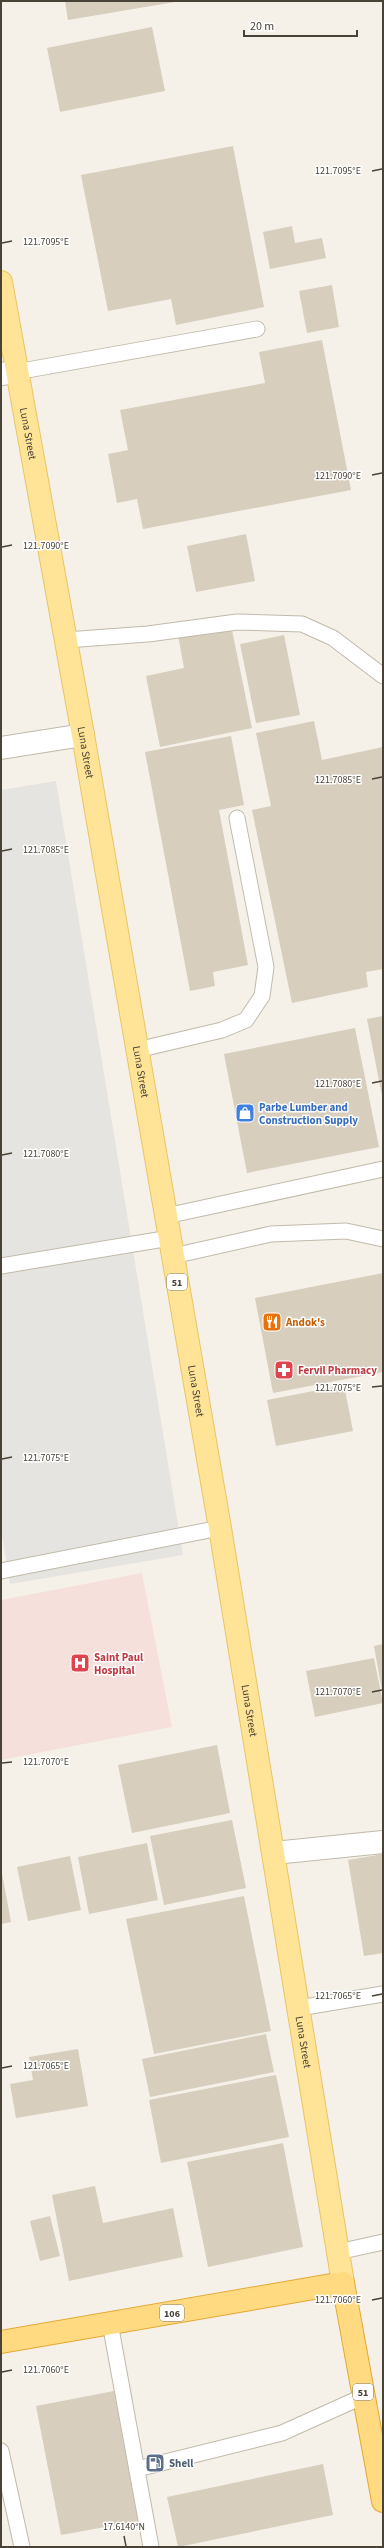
<svg xmlns="http://www.w3.org/2000/svg" width="384" height="2548" viewBox="0 0 384 2548" font-family="'Source Sans 3',sans-serif">
	<style>
		.medical { fill: #f6e0dc }
		.parking { fill: #e6e4e0 }
		.building { fill: #d7cebd }
		.lines { fill: none; stroke-linecap: round; stroke-linejoin: round }
		.service-casing { stroke: #c1baaa; stroke-width: 17 }
		.minor-casing { stroke: #c1baaa; stroke-width: 24 }
		.primary-casing { stroke: #e9c463; stroke-width: 24 }
		.trunk-casing { stroke: #e4a834; stroke-width: 24 }
		.service { stroke: #fff; stroke-width: 15 }
		.minor { stroke: #fff; stroke-width: 22 }
		.primary { stroke: #ffe497; stroke-width: 22 }
		.trunk { stroke: #ffda80; stroke-width: 22 }
		.ticks { fill: none; stroke: #494237; stroke-width: 1.5 }
		.labels { text-anchor: middle; stroke-width: 3; stroke-linejoin: round; paint-order: stroke }
		.shield { fill: #fff; stroke: #807b73; stroke-width: 1 }
		.shield-label { font-size: 10px; font-weight: bold; fill: #494237 }
		.street-label { font-size: 11px; fill: #494237; stroke: #fff }
		.shop-label { font-size: 11px; font-weight: bold; fill: #366cbe; stroke: #fff; text-anchor: start }
		.food-label { font-size: 11px; font-weight: bold; fill: #c56008; stroke: #fff; text-anchor: start }
		.health-label { font-size: 11px; font-weight: bold; fill: #be3a42; stroke: #fff; text-anchor: start }
		.service-label { font-size: 11px; font-weight: bold; fill: #4e5e75; stroke: #fff; text-anchor: start }
		.ticks-label { font-size: 10px; text-anchor: middle; fill: #494237; stroke: #fff; stroke-width: 3; stroke-linejoin: round; paint-order: stroke }
	</style>
	<rect width="100%" height="100%" fill="#f5f1e9"/>
	<path class="medical" d="M142 1573 172 1727 1 1760V1600Z"/>
	<path class="parking" d="M56 781 183 1555 10 1584 1 1529V790Z"/>
	<g class="building">
		<path d="M65 1H175V2L68 20Z"/>
		<path d="M152 27 165 91 60 112 47 48Z"/>
		<path d="M233 146 264 307 176 325 171 299 108 311 81 175Z"/>
		<path d="M292 226 295 243 322 238 326 258 270 269 263 232Z"/>
		<path d="M332 285 339 327 307 333 299 291Z"/>
		<path d="M322 340 351 490 143 529 137 499 117 503 108 454 128 450 120 410 265 383 259 352Z"/>
		<path d="M246 534 255 581 196 592 187 546Z"/>
		<path d="M231 625 252 728 160 747 146 676 184 668 178 635Z"/>
		<path d="M284 635 300 715 256 723 240 644Z"/>
		<path d="M314 721 322 760 383 747V969L366 972 368 987 292 1003 252 810 271 806 256 733Z"/>
		<path d="M231 736 244 805 219 810 248 965 213 972 215 986 190 991 145 752Z"/>
		<path d="M383 1016V1096H382L367 1019Z"/>
		<path d="M355 1028 379 1147 247 1173 224 1054Z"/>
		<path d="M383 1273V1372L273 1393 255 1298Z"/>
		<path d="M344 1385 353 1431 276 1446 267 1400Z"/>
		<path d="M383 1644V1691H382L374 1646Z"/>
		<path d="M374 1658 383 1703 315 1717 306 1671Z"/>
		<path d="M217 1745 230 1813 132 1833 118 1765Z"/>
		<path d="M232 1820 246 1888 164 1905 150 1836Z"/>
		<path d="M147 1843 158 1900 89 1914 78 1857Z"/>
		<path d="M383 1854V1953L364 1956 348 1860Z"/>
		<path d="M70 1856 81 1910 28 1921 17 1867Z"/>
		<path d="M1 1868 11 1922 1 1924Z"/>
		<path d="M244 1896 271 2031 154 2054 126 1919Z"/>
		<path d="M266 2034 274 2072 150 2097 142 2059Z"/>
		<path d="M78 2049 88 2106 16 2118 10 2084 33 2080 29 2057Z"/>
		<path d="M276 2075 289 2137 161 2163 149 2100Z"/>
		<path d="M283 2143 303 2247 208 2267 187 2162Z"/>
		<path d="M95 2186 103 2223 173 2208 183 2257 69 2281 52 2195Z"/>
		<path d="M50 2216 60 2256 40 2261 30 2221Z"/>
		<path d="M114 2391 138 2521 61 2535 36 2406Z"/>
		<path d="M323 2464 333 2515 178 2547 167 2497Z"/>
	</g>
	<g class="lines">
		<defs>
			<g id="service">
				<path d="M16 372 257 329"/>
				<path d="M66 640 148 634 237 622 302 624 333 638 383 676"/>
				<path d="M137 1050 222 1030 246 1020 262 996 266 967 237 818"/>
				<path d="M166 1216 383 1169"/>
				<path d="M173 1256 271 1234 346 1231 383 1239"/>
				<path d="M1 1266 170 1238"/>
				<path d="M1 1571 220 1528"/>
				<path d="M299 2008 383 1994"/>
				<path d="M338 2252 383 2242"/>
				<path d="M110 2323 151 2547"/>
				<path d="M1 2451 22 2547"/>
				<path d="M137 2469 282 2433 364 2396"/>
			</g>
			<g id="minor">
				<path d="M1 374 16 372"/>
				<path d="M1 748 83 735"/>
				<path d="M274 1853 383 1842"/>
			</g>
			<g id="primary">
				<path id="s1" d="M1 282 83 735 220 1528 343 2283"/>
			</g>
			<path id="trunk" d="M1 2342 343 2283 383 2501"/>
		</defs>
		<use href="#service" class="service-casing"/>
		<use href="#minor" class="minor-casing"/>
		<use href="#primary" class="primary-casing"/>
		<use href="#trunk" class="trunk-casing"/>
		<use href="#service" class="service"/>
		<use href="#minor" class="minor"/>
		<use href="#primary" class="primary"/>
		<use href="#trunk" class="trunk"/>
	</g>
	<path class="ticks" d="M372 171 382 169M2 243 12 241M372 475 382 473M2 547 12 545M372 779 382 777M2 851 12 849M372 1083 382 1081M2 1155 12 1153M372 1387 382 1386M2 1459 12 1457M372 1692 382 1690M2 1763 12 1762M372 1996 382 1994M2 2068 12 2066M372 2300 382 2298M2 2372 12 2370M124 2536 126 2546"/>
	<defs>
		<symbol id="shop-square" viewBox="-11 -11 22 22"><rect x="-9" y="-9" width="18" height="18" rx="4" fill="#3f7fe0" stroke="#fff"/><path d="M-5-2.5h2.3a2.7 3.5 0 0 1 5.4 0H5L5.5 6h-11ZM-1.5-2.5h3a1.5 2.3 0 0 0-3 0Z" fill="#fff"/></symbol>
		<symbol id="restaurant-square" viewBox="-11 -11 22 22"><rect x="-9" y="-9" width="18" height="18" rx="4" fill="#e8710a" stroke="#fff"/><path d="M-5-6h1v4h1v-4h1v4h1v-4h1v5L-1.5 .5V6h-2V.5L-5-1ZM5-6V6H3V1.5H1.5Q1.5-4 5-6Z" fill="#fff"/></symbol>
		<symbol id="pharmacy-square" viewBox="-11 -11 22 22"><rect x="-9" y="-9" width="18" height="18" rx="4" fill="#e0444e" stroke="#fff"/><path d="M-2-6h4v4h4v4h-4v4h-4v-4h-4v-4h4Z" fill="#fff"/></symbol>
		<symbol id="hospital-square" viewBox="-11 -11 22 22"><rect x="-9" y="-9" width="18" height="18" rx="4" fill="#e0444e" stroke="#fff"/><path d="M-5-5h3v3.5h4V-5h3V5h-3V1.5h-4V5h-3Z" fill="#fff"/></symbol>
		<symbol id="fuel-square" viewBox="-11 -11 22 22"><rect x="-9" y="-9" width="18" height="18" rx="4" fill="#5c6f8a" stroke="#fff"/><path d="M-5.5-6h7V0h2V4h1.3V-2.5L3-4.5l.8-.8L6-3V5H2.5V1h-1V6h-7ZM-4.2-4.7v3.2H.2V-4.7Z" fill="#fff"/></symbol>
	</defs>
	<g fill-rule="evenodd">
		<use href="#shop-square" x="234" y="1102" width="22" height="22"/>
		<use href="#restaurant-square" x="261" y="1311" width="22" height="22"/>
		<use href="#pharmacy-square" x="273" y="1359" width="22" height="22"/>
		<use href="#hospital-square" x="69" y="1652" width="22" height="22"/>
		<use href="#fuel-square" x="144" y="2452" width="22" height="22"/>
	</g>
	<g class="labels">
		<g class="shield">
			<rect x="167" y="1274" width="20" height="16" rx="3"/>
			<rect x="160" y="2305" width="24" height="16" rx="3"/>
			<rect x="353" y="2384" width="20" height="16" rx="3"/>
		</g>
		<g class="shield-label">
			<text x="177" y="1286">51</text>
			<text x="172" y="2317">106</text>
			<text x="363" y="2396">51</text>
		</g>
		<g class="street-label">
			<text dy="4" stroke="none"><textPath href="#s1" startOffset="154">Luna Street</textPath></text>
			<text dy="4" stroke="none"><textPath href="#s1" startOffset="478">Luna Street</textPath></text>
			<text dy="4" stroke="none"><textPath href="#s1" startOffset="802">Luna Street</textPath></text>
			<text dy="4" stroke="none"><textPath href="#s1" startOffset="1126">Luna Street</textPath></text>
			<text dy="4" stroke="none"><textPath href="#s1" startOffset="1450">Luna Street</textPath></text>
			<text dy="4" stroke="none"><textPath href="#s1" startOffset="1786">Luna Street</textPath></text>
		</g>
		<g class="shop-label">
			<text x="259" y="1111">Parbe Lumber and<tspan x="259" dy="13">Construction Supply</tspan></text>
		</g>
		<g class="food-label">
			<text x="286" y="1326">Andok's</text>
		</g>
		<g class="health-label">
			<text x="298" y="1374">Fervil Pharmacy</text>
			<text x="94" y="1661">Saint Paul<tspan x="94" dy="13">Hospital</tspan></text>
		</g>
		<g class="service-label">
			<text x="169" y="2467">Shell</text>
		</g>
	</g>
	<g class="ticks-label">
		<text x="338" y="174">121.7095°E</text>
		<text x="46" y="245">121.7095°E</text>
		<text x="338" y="479">121.7090°E</text>
		<text x="46" y="549">121.7090°E</text>
		<text x="338" y="783">121.7085°E</text>
		<text x="46" y="853">121.7085°E</text>
		<text x="338" y="1087">121.7080°E</text>
		<text x="46" y="1157">121.7080°E</text>
		<text x="338" y="1391">121.7075°E</text>
		<text x="46" y="1461">121.7075°E</text>
		<text x="338" y="1695">121.7070°E</text>
		<text x="46" y="1765">121.7070°E</text>
		<text x="338" y="1999">121.7065°E</text>
		<text x="46" y="2069">121.7065°E</text>
		<text x="338" y="2303">121.7060°E</text>
		<text x="46" y="2373">121.7060°E</text>
		<text x="124" y="2530">17.6140°N</text>
	</g>
	<rect width="384" height="2548" fill="none" stroke="#494237" stroke-width="4"/>
	<path d="M244 30v6h113v-6" fill="none" stroke="#494237" stroke-width="2"/>
	<text x="250" y="30" font-size="12" fill="#494237" stroke="#ffffff" stroke-width="3" paint-order="stroke">20 m</text>
</svg>
